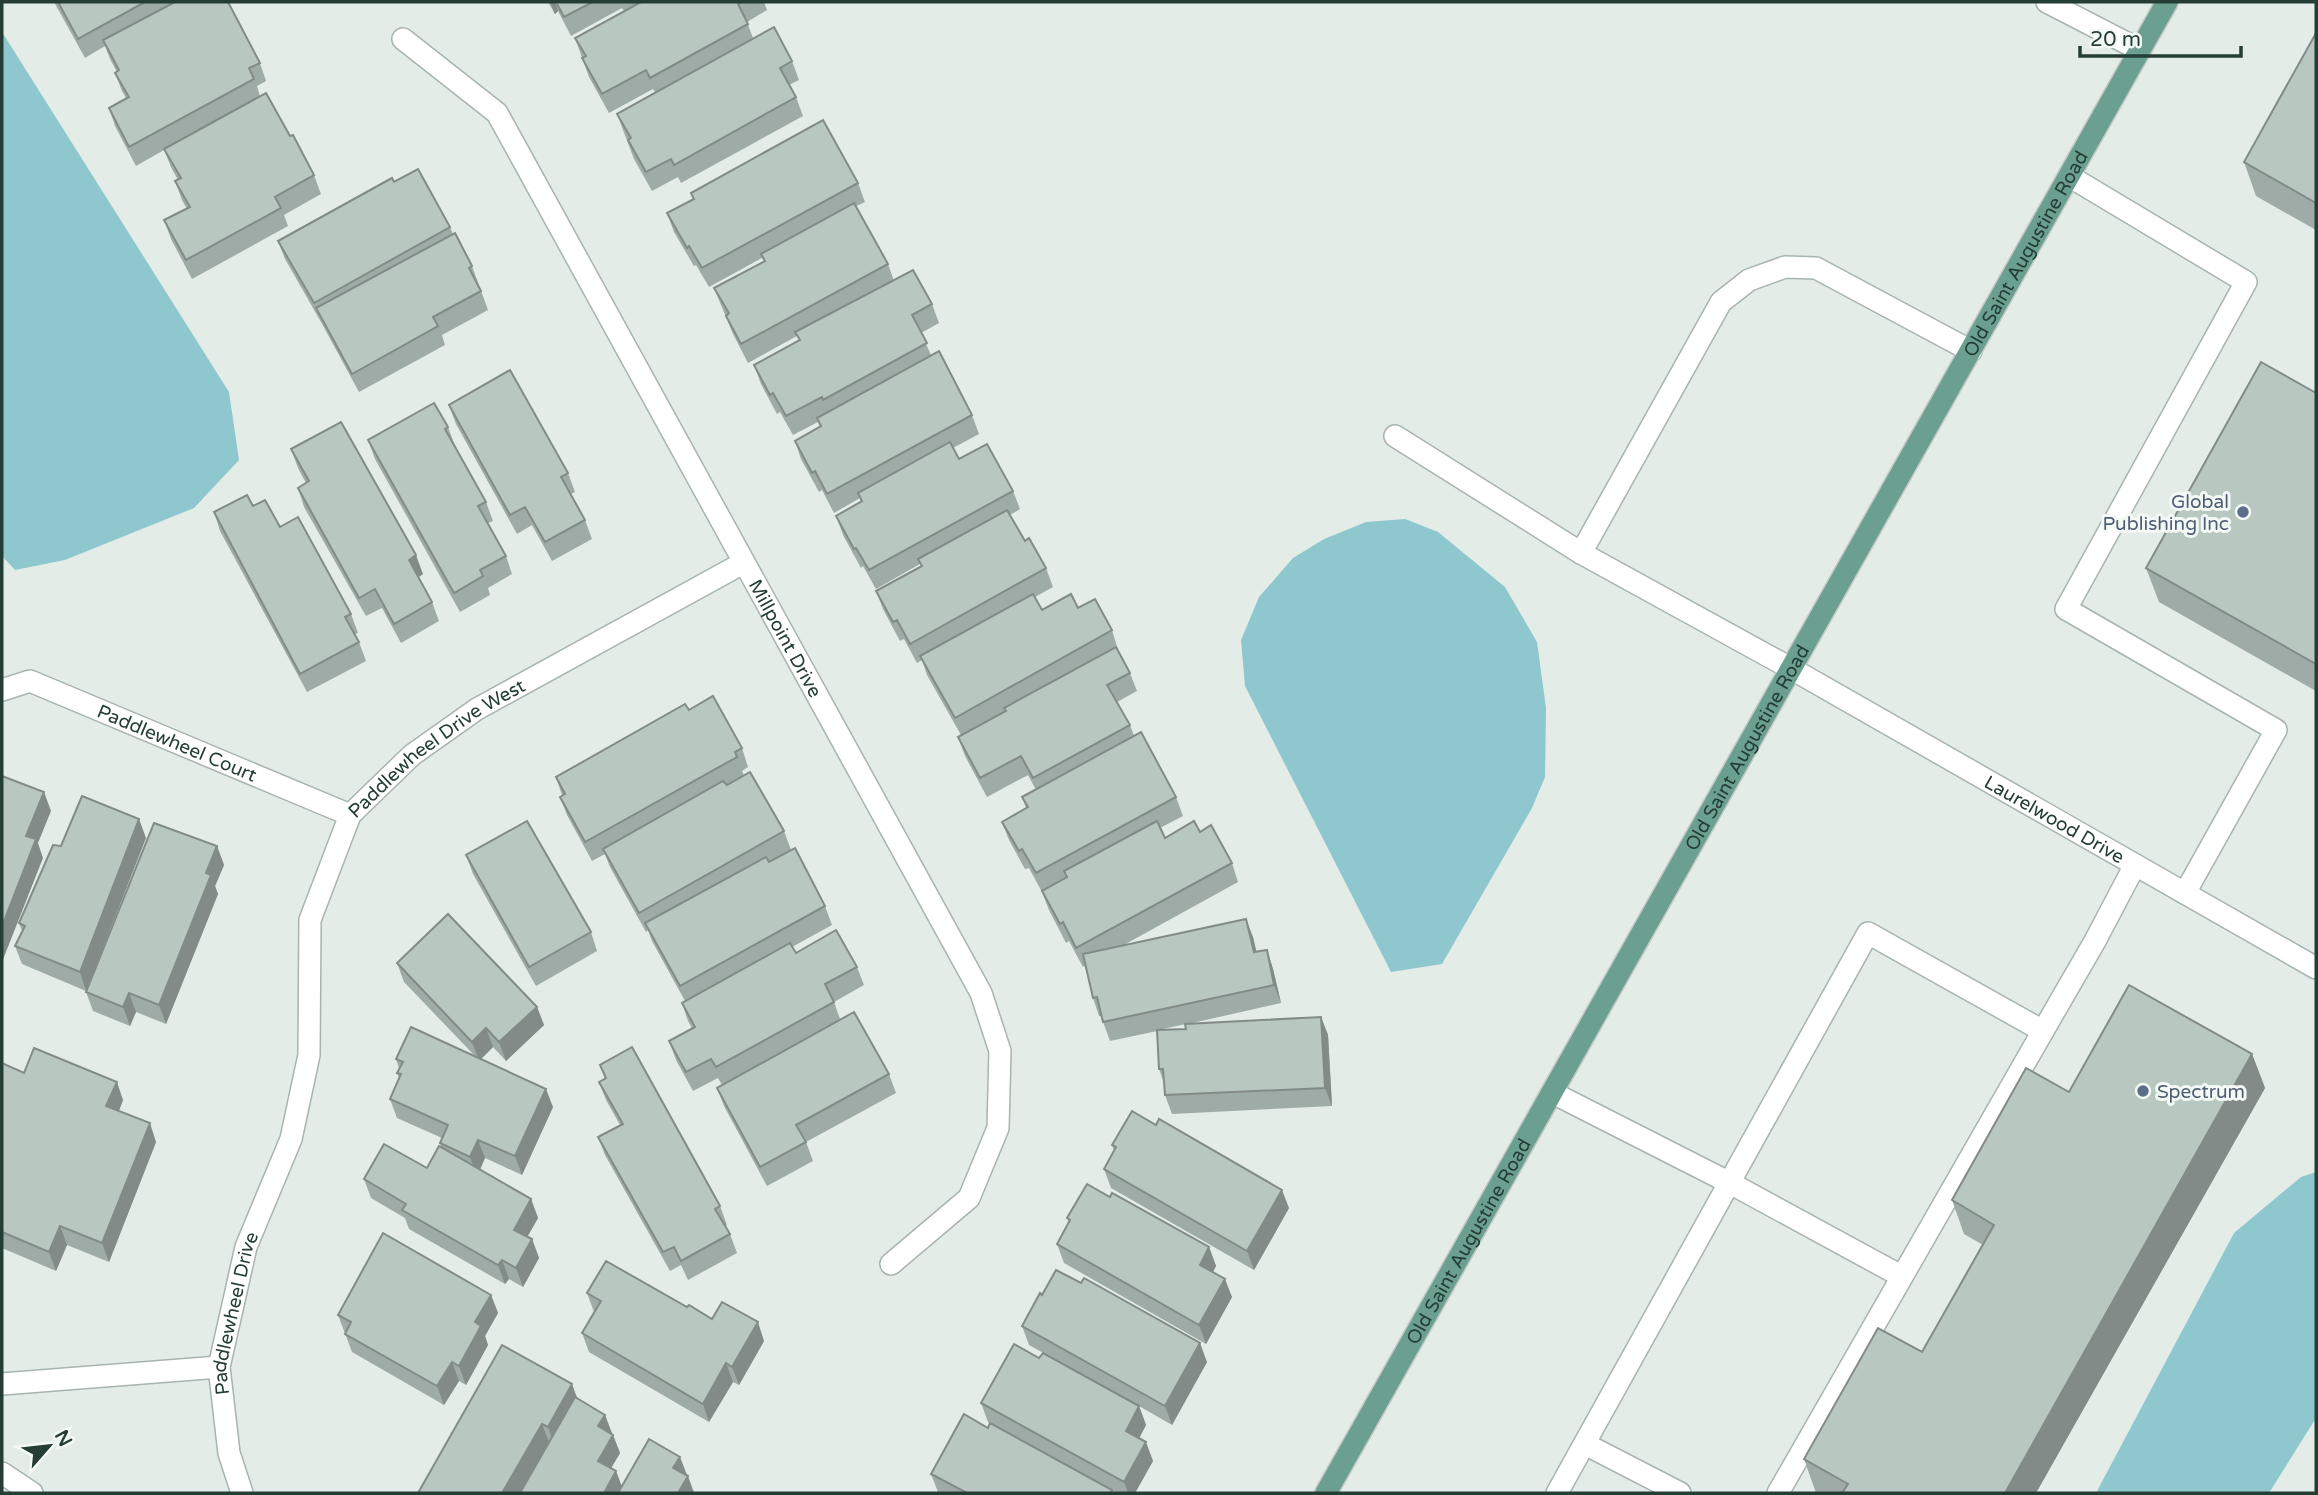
<svg xmlns="http://www.w3.org/2000/svg" width="2318" height="1495" viewBox="0 0 2318 1495" font-family="'Varela Round',sans-serif">
	<style>
		.water { fill: #8fc7ce }
		.lines { fill: none; stroke-linecap: round; stroke-linejoin: round }
		.minor-casing { stroke: #a7b4af; stroke-width: 24 }
		.major-casing { stroke: #c2c9c6; stroke-width: 24 }
		.minor { stroke: #fff; stroke-width: 21 }
		.major { stroke: #6b9f8f; stroke-width: 21 }
		.wall { fill: #9faba6; fill-rule: evenodd }
		.shaded-wall { fill: #828b87 }
		.building { fill: #b9c7c1; stroke: #828b87; stroke-width: 2 }
		.service-dot { fill: #5c6f8a; stroke: #f4f9f6; stroke-width: 2.5 }
		.labels { text-anchor: middle; stroke-width: 6; stroke-linejoin: round; paint-order: stroke }
		.street-label { font-size: 19px; fill: #243d35; stroke: #f4f9f6 }
		.service-label { font-size: 19px; fill: #4e5e75; stroke: #f4f9f6; text-anchor: end }
	</style>
	<rect width="100%" height="100%" fill="#e4ece8"/>
	<g class="water">
		<path d="M2 32 229 392 239 460 194 508 65 560 15 570 2 556Z"/>
		<path d="M1405 519 1438 532 1505 587 1537 642 1546 708 1545 777 1532 808 1442 964 1391 972 1245 686 1241 640 1259 597 1293 558 1324 539 1366 522Z"/>
		<path d="M2316 1172V1418L2269 1493H2096L2234 1233 2301 1177Z"/>
	</g>
	<g class="lines">
		<defs>
			<g id="minor">
				<path d="M2047 2 2140 50"/>
				<path id="s1" d="M403 39 497 113 981 993 1000 1051 998 1128 969 1198 891 1264"/>
				<path d="M2069 176 2246 282 2066 609 2276 730 2185 893"/>
				<path id="s2" d="M1395 436 1581 553 1792 669 2316 968"/>
				<path d="M1581 553 1721 302 1749 280 1785 267 1816 268 1971 351"/>
				<path id="s3" d="M2 690 30 681 350 815"/>
				<path d="M2043 1031 2095 941 2135 865"/>
				<path d="M1553 1093 1730 1183 1901 1276"/>
				<path d="M2 1384 219 1367"/>
				<path d="M1585 1444 1680 1493"/>
				<path d="M2 1473 32 1493"/>
				<path id="s4" d="M242 1493 229 1453 219 1367 246 1247 291 1139 309 1055 310 920 350 815 412 755 477 709 743 563"/>
				<path d="M1557 1493 1868 933 2043 1031 1778 1493"/>
			</g>
			<g id="major">
				<path id="s5" d="M1326 1493 2167 2"/>
			</g>
		</defs>
		<use href="#minor" class="minor-casing"/>
		<use href="#major" class="major-casing"/>
		<use href="#minor" class="minor"/>
		<use href="#major" class="major"/>
	</g>
	<g class="wall">
		<path d="M54 2H228L260 63 266 81 257 86 260 96 290 136 314 175 321 194 284 215 288 226 192 279 171 239 164 220 187 209 182 200 175 181 178 180 171 167 164 150 136 166 115 126 109 108 126 98 122 91 115 73 117 72 110 59 105 46 85 58Z"/>
		<path d="M548 2H764L767 10 747 22 753 38 792 61 799 80 789 85 796 97 803 116 681 183 678 177 652 191 634 159 617 114 655 92 653 89 609 113 589 77 575 38 624 11 622 8 571 36 558 11 555 14Z"/>
		<path d="M2316 33V230L2256 196 2244 162Z"/>
		<path d="M394 182 450 227 453 234 472 266 488 310 442 335 445 345 359 392 321 322 285 259 278 241Z"/>
		<path d="M858 183 865 202 856 206 888 264 894 281 932 304 939 323 921 333 931 355 972 415 979 434 953 448 959 459 1013 491 1020 509 1010 515 1025 541 1046 568 1053 587 1035 597 1042 610 1078 608 1112 630 1118 650 1130 673 1137 691 1117 702 1130 725 1134 736 1176 797 1183 816 1160 828 1165 838 1200 832 1232 863 1238 882 1122 946 1253 937 1256 952 1267 950 1273 969 1281 1003 1188 1024 1321 1017 1328 1035 1332 1106 1172 1114 1165 1095 1164 1083 1159 1069 1157 1031 1110 1041 1101 1016H1099L1093 998 1085 966 1083 967 1069 941 1066 943 1049 910 1042 892 1029 868 1025 869 1009 840 1002 822 1026 808 1022 797 1036 790 1028 775 987 797 965 756 958 737 961 735 927 675 922 660 917 663 904 639 900 641 883 609 876 591 921 566 920 564 876 589 863 566 861 568 843 535 836 516 861 502 860 498 834 513 822 490 819 492 801 459 795 441 820 426 818 422 793 435 780 412 777 414 761 384 754 365 799 341 797 336 748 363 733 334 714 288 764 261 762 258 709 287 696 265 694 266 674 232 667 213 693 199 691 193ZM1186 1024V1029L1158 1030Z"/>
		<path d="M2316 393V691L2159 602 2146 568Z"/>
		<path d="M449 405 568 473 575 492 571 494 585 520 592 539 552 561 532 525 517 534 456 424Z"/>
		<path d="M448 427 455 446 486 502 493 521 488 523 506 556 512 574 488 588 490 595 460 612 375 459 368 440Z"/>
		<path d="M291 449 423 574 418 577 432 602 439 621 401 643 382 608 366 616 304 507 298 488 306 483 298 468Z"/>
		<path d="M253 506 280 527 351 614 358 633 355 634 359 642 366 661 307 692 220 531 214 512Z"/>
		<path d="M689 710 742 748 748 767 742 771 744 775 784 831 791 850 825 906 832 925 792 947 796 953 857 967 864 985 834 1002 840 1019 889 1074 896 1093 806 1142 813 1161 767 1186 724 1106 717 1088 722 1085 718 1078 693 1091 676 1060 669 1041 692 1028 688 1021 682 1003 685 1001 652 941 648 930 646 932 610 867 605 854 592 861 567 815 560 797 562 795 556 777Z"/>
		<path d="M146 838 86 991 22 964 15 946 22 931 19 923 61 846Z"/>
		<path d="M217 846 224 865 215 886 218 894 166 1024 136 1012 130 1026 93 1011 86 992Z"/>
		<path d="M466 855 591 932 597 951 536 986 473 874Z"/>
		<path d="M397 963 537 1007 544 1025 506 1061 493 1047 481 1059 553 1107 522 1175 485 1158 480 1170 531 1199 538 1218 527 1237 532 1239 539 1258 523 1287 509 1279 505 1284 409 1229 405 1218 371 1198 364 1179 427 1168 441 1147 440 1143 442 1138 397 1118 390 1099 399 1078 397 1073 399 1068 396 1059 474 1055 404 982Z"/>
		<path d="M2252 1054 2265 1088 2036 1493H1816L1804 1459 1922 1352 1983 1245 1964 1234 1952 1200 2069 1092Z"/>
		<path d="M2 1063 24 1073 123 1100 119 1111 156 1142 109 1262 67 1245 56 1271 2 1248Z"/>
		<path d="M600 1065 720 1206 727 1225 725 1226 730 1234 737 1253 688 1280 681 1265 670 1271 605 1155 598 1137 620 1125 606 1100 599 1082 605 1079Z"/>
		<path d="M1112 1145 1289 1208 1254 1270 1111 1188 1104 1169 1114 1150Z"/>
		<path d="M1110 1197 1209 1247 1216 1266 1213 1272 1232 1297 1206 1344 1064 1263 1057 1244 1069 1223 1067 1218Z"/>
		<path d="M587 1293 687 1307 764 1341 739 1385 733 1382 709 1422 589 1352 582 1333 594 1312Z"/>
		<path d="M491 1295 498 1313 485 1336 488 1345 466 1385 459 1381 444 1405 352 1352 338 1315Z"/>
		<path d="M1042 1295 1207 1362 1172 1425 1139 1406 1146 1425 1139 1438 1153 1461 1135 1493H1117L1113 1491 1114 1493H939L938 1492 931 1474 988 1428 1013 1436 988 1422 981 1403 1039 1358 1117 1394 1029 1345 1022 1326Z"/>
		<path d="M577 1398 605 1415 620 1453 611 1468 616 1471 622 1487 687 1475 694 1493H418Z"/>
	</g>
	<g class="shaded-wall">
		<path d="M550 2H555L558 11 555 14Z"/>
		<path d="M416 555 423 574 416 579 409 560Z"/>
		<path d="M44 792 51 811 38 843 43 858 2 962V926L26 836Z"/>
		<path d="M139 819 146 838 86 991 80 972Z"/>
		<path d="M217 846 224 865 215 886 218 894 166 1024 159 1005 206 873Z"/>
		<path d="M1246 919 1253 937 1261 971 1254 952Z"/>
		<path d="M1267 950 1273 969 1281 1003 1274 985Z"/>
		<path d="M129 993 136 1012 130 1026 123 1007Z"/>
		<path d="M537 1007 544 1025 506 1061 499 1042Z"/>
		<path d="M1321 1017 1328 1035 1332 1106 1325 1088Z"/>
		<path d="M486 1028 493 1047 479 1061 472 1042Z"/>
		<path d="M2252 1054 2265 1088 2036 1493H2005Z"/>
		<path d="M117 1082 123 1100 113 1125 106 1106Z"/>
		<path d="M546 1089 553 1107 522 1175 515 1156Z"/>
		<path d="M150 1123 156 1142 109 1262 102 1243Z"/>
		<path d="M478 1140 485 1158 477 1176 470 1157Z"/>
		<path d="M1282 1190 1289 1208 1254 1270 1247 1251Z"/>
		<path d="M531 1199 538 1218 521 1248 514 1230Z"/>
		<path d="M60 1226 67 1245 56 1271 49 1252Z"/>
		<path d="M532 1239 539 1258 523 1287 516 1268Z"/>
		<path d="M1209 1247 1216 1266 1207 1283 1200 1265Z"/>
		<path d="M502 1260 509 1279 505 1284 498 1265Z"/>
		<path d="M1225 1279 1232 1297 1206 1344 1199 1325Z"/>
		<path d="M491 1295 498 1313 485 1336 488 1345 466 1385 459 1366 475 1322Z"/>
		<path d="M758 1322 764 1341 739 1385 732 1367Z"/>
		<path d="M1200 1343 1207 1362 1172 1425 1165 1406Z"/>
		<path d="M452 1362 459 1381 444 1405 437 1386Z"/>
		<path d="M726 1363 733 1382 709 1422 703 1404Z"/>
		<path d="M572 1384 579 1403 555 1446 548 1427Z"/>
		<path d="M1139 1406 1146 1425 1133 1450 1126 1431Z"/>
		<path d="M605 1415 612 1434 605 1445 598 1426Z"/>
		<path d="M542 1424 549 1442 520 1493H502Z"/>
		<path d="M613 1435 620 1453 604 1480 598 1461Z"/>
		<path d="M1146 1442 1153 1461 1135 1493H1128L1124 1482Z"/>
		<path d="M680 1457 687 1475 680 1487 673 1468Z"/>
		<path d="M616 1471 623 1490 621 1493H604Z"/>
		<path d="M688 1476 694 1493H678Z"/>
	</g>
	<g class="building">
		<path d="M58 2H145L78 39Z"/>
		<path d="M175 2H228L260 63 249 68 254 79 129 147 109 108 129 97 115 73 119 70 103 40Z"/>
		<path d="M556 2H593L564 17Z"/>
		<path d="M641 2H742L738 4 748 24 650 78 646 70 602 94 582 58 586 56 575 38Z"/>
		<path d="M774 27 792 61 780 68 796 97 674 165 671 159 646 172 628 140 631 138 617 114Z"/>
		<path d="M2316 33V203L2244 162Z"/>
		<path d="M266 93 290 136 293 135 314 175 275 197 281 208 186 260 164 220 190 207 175 181 181 178 164 149Z"/>
		<path d="M823 120 858 183 702 268 689 246 687 248 667 213 694 199 691 193Z"/>
		<path d="M418 169 450 227 314 303 278 241 392 178 394 182Z"/>
		<path d="M854 203 888 264 741 344 726 316 729 313 714 288 765 261 761 254Z"/>
		<path d="M455 233 472 266 469 268 481 291 433 317 438 326 352 374 316 308Z"/>
		<path d="M913 270 932 304 912 315 927 343 823 400 822 397 786 416 773 393 770 395 754 365 800 340 795 332Z"/>
		<path d="M939 351 972 415 827 494 815 471 812 473 795 441 821 426 817 418Z"/>
		<path d="M2261 362 2316 393V664L2146 568Z"/>
		<path d="M510 370 568 473 561 477 585 520 545 542 525 507 510 515 449 405Z"/>
		<path d="M434 403 448 427 445 429 486 502 478 506 506 556 480 570 483 576 454 593 368 440Z"/>
		<path d="M341 422 416 555 409 560 432 602 394 624 375 589 359 598 298 488 309 481 291 449Z"/>
		<path d="M950 442 959 459 987 444 1013 491 869 570 856 548 854 549 836 516 862 501 858 493Z"/>
		<path d="M247 495 253 506 265 500 280 527 298 517 351 614 345 617 359 642 300 674 214 512Z"/>
		<path d="M1007 510 1025 541 1029 538 1046 568 910 644 897 620 893 622 876 591 922 566 918 559Z"/>
		<path d="M1033 594 1042 610 1071 594 1078 608 1095 599 1112 630 955 718 920 656Z"/>
		<path d="M1116 647 1130 673 1107 685 1130 725 1033 778 1021 756 980 778 958 737 1006 711 1004 708Z"/>
		<path d="M713 696 742 748 735 752 737 757 585 842 560 797 565 794 556 777 685 704 689 710Z"/>
		<path d="M1141 732 1176 797 1036 873 1022 849 1019 851 1002 822 1028 807 1022 797Z"/>
		<path d="M750 772 784 831 639 913 603 849 723 781 727 785Z"/>
		<path d="M2 776 44 792 26 836 36 839 2 926Z"/>
		<path d="M82 796 139 819 80 972 15 946 25 926 19 923 53 845 61 846Z"/>
		<path d="M527 821 591 932 529 967 466 855Z"/>
		<path d="M1157 821 1165 838 1194 821 1200 832 1211 825 1232 863 1076 948 1063 922 1060 924 1042 891 1067 877 1064 871Z"/>
		<path d="M154 823 217 846 206 873 211 875 159 1005 129 993 123 1007 86 992Z"/>
		<path d="M795 848 825 906 680 986 645 923 766 857 769 862Z"/>
		<path d="M448 914 537 1007 499 1042 486 1028 472 1042 397 963Z"/>
		<path d="M1246 919 1254 952 1267 950 1274 985 1103 1022 1097 997 1093 998 1083 954Z"/>
		<path d="M836 930 857 967 825 984 834 1002 716 1067 711 1059 686 1072 669 1041 695 1027 682 1003 790 943 796 953Z"/>
		<path d="M2129 985 2252 1054 2005 1493H1842L1848 1484 1804 1459 1878 1328 1922 1352 1994 1225 1952 1200 2026 1068 2069 1092Z"/>
		<path d="M854 1012 889 1074 796 1125 806 1142 760 1167 717 1088Z"/>
		<path d="M1321 1017 1325 1088 1165 1095 1163 1069H1159L1157 1030 1186 1029 1185 1024Z"/>
		<path d="M411 1027 546 1089 515 1156 478 1140 470 1157 440 1143 448 1125 390 1099 401 1074 397 1073 403 1062 396 1059Z"/>
		<path d="M632 1047 720 1206 715 1209 730 1234 681 1261 674 1247 663 1252 598 1137 623 1124 599 1082 606 1078 600 1065Z"/>
		<path d="M34 1048 117 1082 106 1106 150 1123 102 1243 60 1226 49 1252 2 1232V1063L24 1073Z"/>
		<path d="M1132 1111 1156 1125 1159 1119 1282 1190 1247 1251 1104 1169 1116 1147 1112 1145Z"/>
		<path d="M384 1144 427 1168 439 1146 531 1199 514 1230 532 1239 516 1268 502 1260 498 1265 402 1210 406 1204 364 1179Z"/>
		<path d="M1087 1184 1110 1197 1112 1193 1209 1247 1200 1265 1225 1279 1199 1325 1057 1244 1070 1220 1067 1218Z"/>
		<path d="M383 1233 491 1295 475 1322 481 1326 459 1366 452 1362 437 1386 345 1334 351 1322 338 1315Z"/>
		<path d="M606 1261 687 1307 689 1305 712 1319 722 1302 758 1322 732 1367 726 1363 703 1404 582 1333 601 1301 587 1293Z"/>
		<path d="M1056 1270 1081 1283 1084 1278 1200 1343 1165 1406 1022 1326 1040 1293 1042 1295Z"/>
		<path d="M1014 1344 1039 1358 1043 1353 1139 1406 1126 1431 1146 1442 1124 1482 981 1403Z"/>
		<path d="M502 1345 572 1384 548 1427 542 1424 502 1493H418Z"/>
		<path d="M575 1397 605 1415 598 1426 613 1435 598 1461 616 1471 604 1493H520Z"/>
		<path d="M964 1414 988 1428 990 1423 1112 1490 1111 1493H967L931 1474Z"/>
		<path d="M649 1439 680 1457 673 1468 688 1476 678 1493H618Z"/>
	</g>
	<g class="service-dot">
		<circle cx="2243" cy="512" r="7"/>
		<circle cx="2143" cy="1091" r="7"/>
	</g>
	<g class="labels">
		<g class="street-label">
			<text dy="7" stroke="none"><textPath href="#s5" startOffset="1423">Old Saint Augustine Road</textPath></text>
			<text dy="7" stroke="none"><textPath href="#s1" startOffset="719">Millpoint Drive</textPath></text>
			<text dy="7" stroke="none"><textPath href="#s3" startOffset="189">Paddlewheel Court</textPath></text>
			<text dy="7" stroke="none"><textPath href="#s5" startOffset="856">Old Saint Augustine Road</textPath></text>
			<text dy="7" stroke="none"><textPath href="#s4" startOffset="812">Paddlewheel Drive West</textPath></text>
			<text dy="7" stroke="none"><textPath href="#s2" startOffset="763">Laurelwood Drive</textPath></text>
			<text dy="7" stroke="none"><textPath href="#s5" startOffset="289">Old Saint Augustine Road</textPath></text>
			<text dy="7" stroke="none"><textPath href="#s4" startOffset="184">Paddlewheel Drive</textPath></text>
		</g>
		<g class="service-label">
			<text x="2229" y="508">Global<tspan x="2229" dy="22">Publishing Inc</tspan></text>
			<text x="2157" y="1098" text-anchor="start">Spectrum</text>
		</g>
	</g>
	<rect width="2318" height="1495" fill="none" stroke="#243d35" stroke-width="7"/>
	<g transform="translate(49 1446) rotate(62)" stroke="#f4f9f6" stroke-width="5" paint-order="stroke">
	<path d="M0-5L12 26L0 18L-12 26Z" fill="#243d35"/>
	<text y="-10" font-size="19" font-weight="bold" text-anchor="middle" fill="#243d35">N</text>
	</g>
	<path d="M2080 46v10h161v-10" fill="none" stroke="#243d35" stroke-width="3.5"/>
	<text x="2090" y="46" font-size="21" fill="#243d35" stroke="#f4f9f6" stroke-width="5" paint-order="stroke">20 m</text>
</svg>
